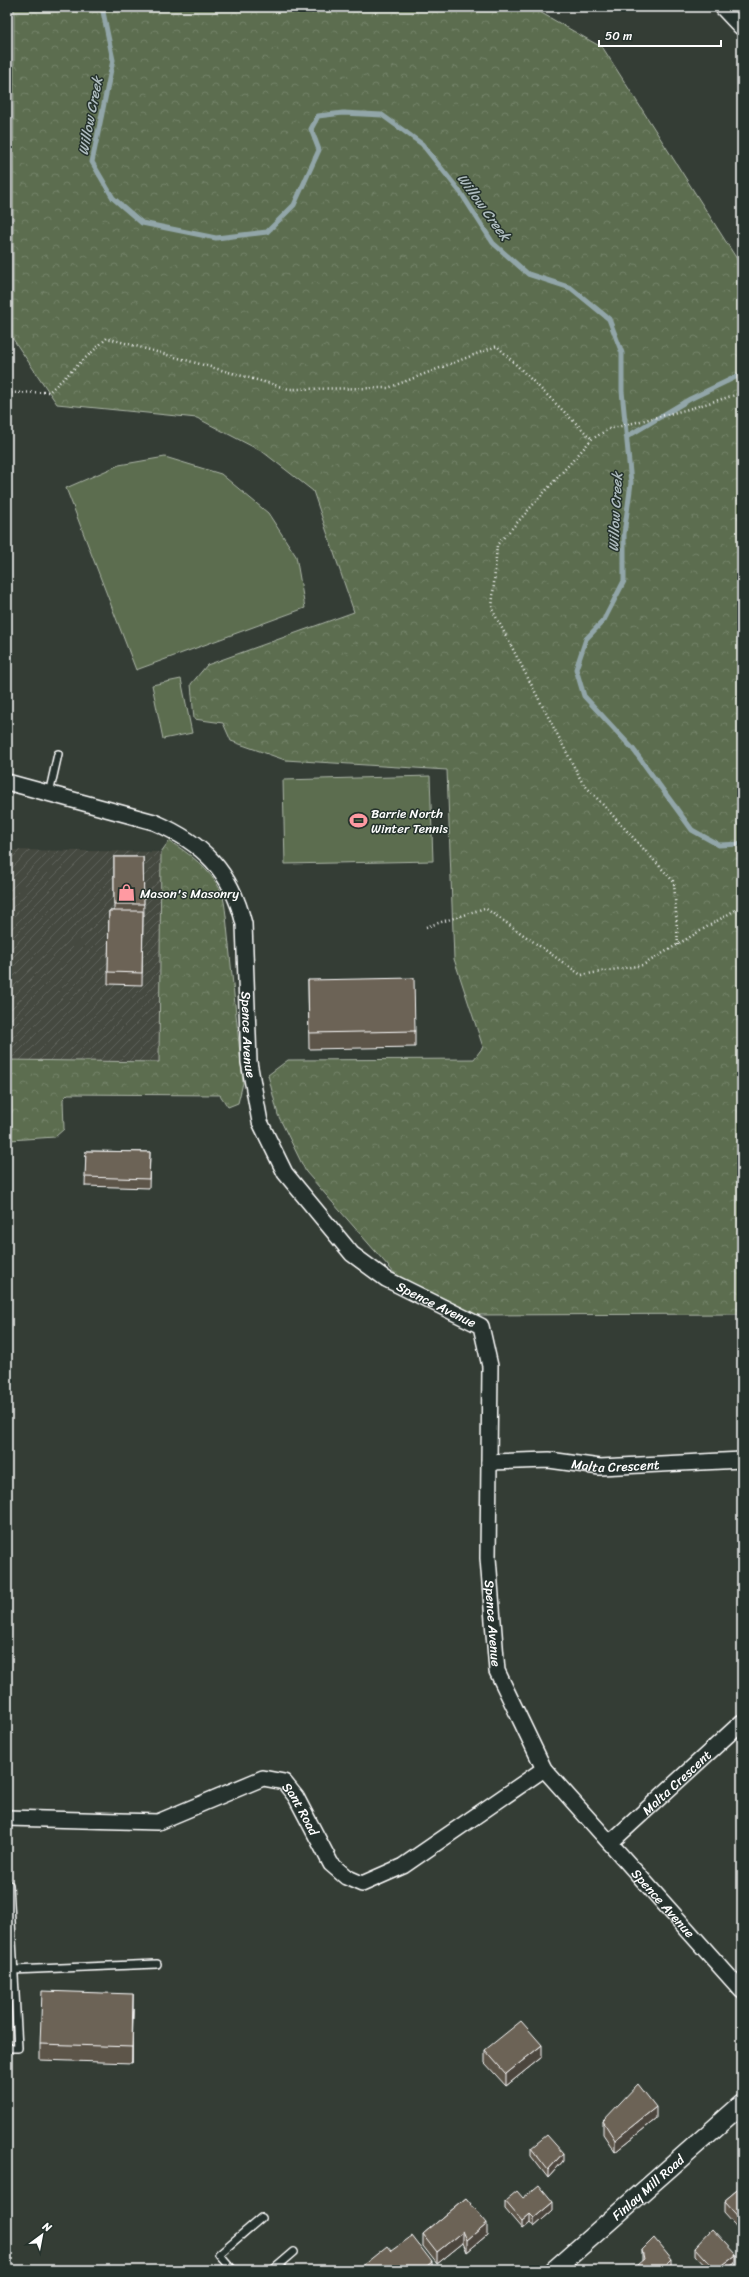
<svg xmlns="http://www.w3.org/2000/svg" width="749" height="2277" viewBox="0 0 749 2277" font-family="Sriracha,sans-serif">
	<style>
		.industrial { fill: url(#industrial-furrows) }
		.forest { fill: url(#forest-crowns); stroke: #adb6a8 }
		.green { fill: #5b6d50; stroke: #adb6a8 }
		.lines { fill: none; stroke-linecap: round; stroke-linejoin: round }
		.stream { stroke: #92a6a9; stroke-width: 5 }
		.service-casing { stroke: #fff; stroke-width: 10 }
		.minor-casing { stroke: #fff; stroke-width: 18 }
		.tertiary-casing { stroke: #fff; stroke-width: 21 }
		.path { stroke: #fff; stroke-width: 2.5; stroke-dasharray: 1 3; stroke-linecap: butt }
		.service { stroke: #26332d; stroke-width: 7 }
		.minor { stroke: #26332d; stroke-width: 15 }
		.tertiary { stroke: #26332d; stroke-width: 18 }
		.wall { fill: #5d554a; stroke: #fff }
		.shaded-wall { fill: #4c453c; stroke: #fff }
		.building { fill: #6c6356; stroke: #fff }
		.labels { text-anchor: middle; stroke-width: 3; stroke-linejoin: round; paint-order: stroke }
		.poi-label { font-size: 13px; fill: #fff; stroke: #26332d; text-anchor: start }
		.street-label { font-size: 13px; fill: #fff; stroke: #26332d }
		.water-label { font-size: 14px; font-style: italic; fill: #aebcbf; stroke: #26332d }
	</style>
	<defs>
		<pattern id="industrial-furrows" width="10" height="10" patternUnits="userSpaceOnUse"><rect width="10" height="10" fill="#45483f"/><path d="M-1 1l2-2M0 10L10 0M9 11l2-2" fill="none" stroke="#61635c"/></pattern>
		<pattern id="forest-crowns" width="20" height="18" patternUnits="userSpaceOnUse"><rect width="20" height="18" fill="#5b6d50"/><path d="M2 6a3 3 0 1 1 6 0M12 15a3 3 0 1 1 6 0" fill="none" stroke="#74836a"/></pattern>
	</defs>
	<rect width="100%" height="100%" fill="#343d35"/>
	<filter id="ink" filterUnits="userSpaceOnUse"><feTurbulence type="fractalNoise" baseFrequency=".025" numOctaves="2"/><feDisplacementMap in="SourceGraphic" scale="8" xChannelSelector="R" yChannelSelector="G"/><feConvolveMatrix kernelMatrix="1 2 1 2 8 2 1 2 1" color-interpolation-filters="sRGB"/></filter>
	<g filter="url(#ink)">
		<path class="industrial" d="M7 850 161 852 159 1062 7 1060Z"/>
		<g class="forest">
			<path d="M14 7H531L603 48 742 267V1314L472 1315 396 1275 306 1172 278 1115 268 1075 288 1060 474 1059 483 1047 454 959 447 770 285 760 231 741 223 723 194 719 191 684 207 665 354 612 313 491 263 452 197 418 57 404 13 339Z"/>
			<path d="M169 841C189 853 210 869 221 891 224 898 225 908 226 916L243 1083 238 1103 228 1107 220 1095 68 1094 63 1099 64 1129 55 1137 10 1140 7 1138V1060L159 1062 161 852Z"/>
		</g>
		<g class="green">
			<path d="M165 457 221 474 268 513 296 556 305 608 136 670 66 488 119 465Z"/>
			<path d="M181 679 192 733 163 739 152 685Z"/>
			<path d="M430 776 433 861 285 864 283 780Z"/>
		</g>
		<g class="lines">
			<g class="stream">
				<path d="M102 7 113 60 92 162 113 198 142 223 216 238 267 232 294 205 319 150 311 129 318 116 343 113 382 115 422 144 461 193 493 243 528 274 571 288 609 319 622 353V391L631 483 624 534V581L604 620 586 639 576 669 584 696 633 749 692 830 719 845 742 844"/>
				<path d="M628 436 690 399 742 374"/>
			</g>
			<defs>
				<g id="service">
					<path d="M49 794 58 754"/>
					<path d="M13 1970 157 1964"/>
					<path d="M7 2048H18L9 1885"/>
					<path d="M233 2270 219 2254 261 2218"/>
					<path d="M273 2270 294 2252"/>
				</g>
				<g id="minor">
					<path id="s1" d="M7 782 154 822C203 843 231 871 244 924L249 1062 260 1122 285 1173 352 1254 386 1279 481 1326 490 1366 488 1558 497 1671 544 1769 742 1991"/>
					<path id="s2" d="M489 1462 549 1460 600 1467 742 1460"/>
					<path id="s3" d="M7 1818 158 1822 263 1778 284 1782 296 1797 331 1864 346 1877 362 1884 403 1866 544 1769"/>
					<path id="s4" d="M610 1843 742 1722"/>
				</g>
				<g id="tertiary">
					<path d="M724 7 742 26"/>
					<path id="s5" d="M554 2270 742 2104"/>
				</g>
			</defs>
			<use href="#service" class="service-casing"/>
			<use href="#minor" class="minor-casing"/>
			<use href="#tertiary" class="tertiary-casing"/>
			<g class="path">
				<path d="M7 393 49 392 107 338 289 389 388 388 497 346 592 439"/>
				<path d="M426 927 485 908 581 975 643 965 742 906"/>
				<path d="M678 945 674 882 582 782 492 609 497 545 592 439 609 429 685 410 742 393"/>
			</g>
			<use href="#service" class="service"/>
			<use href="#minor" class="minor"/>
			<use href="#tertiary" class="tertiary"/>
		</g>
		<g class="wall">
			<path d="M114 857H143L144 916H143L142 985 108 984 109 911H114Z"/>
			<path d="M308 980 415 1031V1047L309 1049Z"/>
			<path d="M86 1151 150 1152 149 1188 85 1186Z"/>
			<path d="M133 2009 132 2063 40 2060V2044Z"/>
			<path d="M485 2050 542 2057 506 2086 485 2063Z"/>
			<path d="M656 2119 615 2152 603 2134V2121Z"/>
			<path d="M531 2148 563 2161 548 2178 531 2156Z"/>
			<path d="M742 2186V2233L724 2213V2201Z"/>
			<path d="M466 2198 487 2235 467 2252 463 2243 437 2264 423 2246V2234Z"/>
			<path d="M523 2198 553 2210 534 2227 530 2222 522 2229 505 2209V2201Z"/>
			<path d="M695 2247 736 2263 727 2270H709L695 2255Z"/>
			<path d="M642 2250 672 2270 642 2261Z"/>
			<path d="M391 2251 432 2270H362V2266Z"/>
		</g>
		<g class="shaded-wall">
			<path d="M133 1994V2009L132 2063V2047Z"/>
			<path d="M542 2045V2057L506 2086V2074Z"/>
			<path d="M656 2107V2119L615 2152V2140Z"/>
			<path d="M563 2153V2161L548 2178V2170Z"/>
			<path d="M553 2202V2210L534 2227V2218Z"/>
			<path d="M530 2214V2222L522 2229V2221Z"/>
			<path d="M487 2223V2235L467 2252V2240Z"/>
			<path d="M463 2231V2243L437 2264V2252Z"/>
			<path d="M736 2255V2263L727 2270H716Z"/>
			<path d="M672 2260V2270H662Z"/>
			<path d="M432 2262V2270H422Z"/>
		</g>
		<g class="building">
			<path d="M114 857H143L144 904H114Z"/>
			<path d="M109 911H143L142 973 108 972Z"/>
			<path d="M414 978 415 1031 309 1033 308 980Z"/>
			<path d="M86 1151 150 1152 149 1179 85 1177Z"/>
			<path d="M42 1991 133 1994 132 2047 40 2044Z"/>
			<path d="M521 2021 542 2045 506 2074 485 2050Z"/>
			<path d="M638 2084 656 2107 615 2140 603 2121Z"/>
			<path d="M547 2135 563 2153 548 2170 531 2148Z"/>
			<path d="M539 2185 553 2202 534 2218 530 2214 522 2221 505 2201 517 2191 523 2198Z"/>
			<path d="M742 2186V2221L724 2201Z"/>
			<path d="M466 2198 487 2223 467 2240 463 2231 437 2252 423 2234Z"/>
			<path d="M712 2229 736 2255 716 2270 695 2247Z"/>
			<path d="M412 2236 432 2262 422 2270H365L362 2266 387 2246 391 2251Z"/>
			<path d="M654 2238 672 2260 662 2270H631L644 2259 642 2250Z"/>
		</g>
	</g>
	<defs>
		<symbol id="stadium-bare" viewBox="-9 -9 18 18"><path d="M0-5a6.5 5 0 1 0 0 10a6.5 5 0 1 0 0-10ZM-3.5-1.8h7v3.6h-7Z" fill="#ff9aa2" stroke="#26332d" stroke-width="2.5" paint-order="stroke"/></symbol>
		<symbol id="shop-bare" viewBox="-9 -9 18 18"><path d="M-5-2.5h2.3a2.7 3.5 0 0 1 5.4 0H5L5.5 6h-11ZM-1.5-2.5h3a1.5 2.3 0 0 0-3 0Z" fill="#ff9aa2" stroke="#26332d" stroke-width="2.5" paint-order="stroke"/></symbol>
	</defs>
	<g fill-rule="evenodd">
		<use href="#stadium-bare" x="346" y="808" width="25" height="25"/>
		<use href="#shop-bare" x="114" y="880" width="25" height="25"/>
	</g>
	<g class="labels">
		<g class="poi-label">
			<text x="371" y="818">Barrie North<tspan x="371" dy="15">Winter Tennis</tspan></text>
			<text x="140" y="898">Mason's Masonry</text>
		</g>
		<g class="street-label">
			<text dy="5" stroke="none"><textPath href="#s1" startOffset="405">Spence Avenue</textPath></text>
			<text dy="5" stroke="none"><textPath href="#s1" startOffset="754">Spence Avenue</textPath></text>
			<text dy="5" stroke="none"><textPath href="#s2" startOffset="127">Malta Crescent</textPath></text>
			<text dy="5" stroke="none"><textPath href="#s1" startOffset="1102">Spence Avenue</textPath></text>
			<text dy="5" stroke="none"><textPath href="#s4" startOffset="90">Malta Crescent</textPath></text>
			<text dy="5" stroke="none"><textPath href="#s3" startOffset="318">Sant Road</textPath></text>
			<text dy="5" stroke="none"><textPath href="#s1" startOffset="1438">Spence Avenue</textPath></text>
			<text dy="5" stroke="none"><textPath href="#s5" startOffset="125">Finlay Mill Road</textPath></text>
		</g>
		<g class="water-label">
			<text transform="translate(90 116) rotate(-79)" y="5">Willow Creek</text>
			<text transform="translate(484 207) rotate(54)" y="5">Willow Creek</text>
			<text transform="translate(615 512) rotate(-87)" y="5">Willow Creek</text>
		</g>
	</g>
	<rect width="749" height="2277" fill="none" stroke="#26332d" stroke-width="24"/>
	<rect x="12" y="12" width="725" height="2253" fill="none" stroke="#fff" stroke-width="1.5" filter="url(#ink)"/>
	<g transform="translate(42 2235) rotate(32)" stroke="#26332d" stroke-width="3" paint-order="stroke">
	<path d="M0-3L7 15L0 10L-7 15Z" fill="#ffffff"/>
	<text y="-6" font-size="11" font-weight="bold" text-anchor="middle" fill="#ffffff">N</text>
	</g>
	<path d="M599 40v6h122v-6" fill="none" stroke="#ffffff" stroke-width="2"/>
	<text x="605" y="40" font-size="12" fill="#ffffff" stroke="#26332d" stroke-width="3" paint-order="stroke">50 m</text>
</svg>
